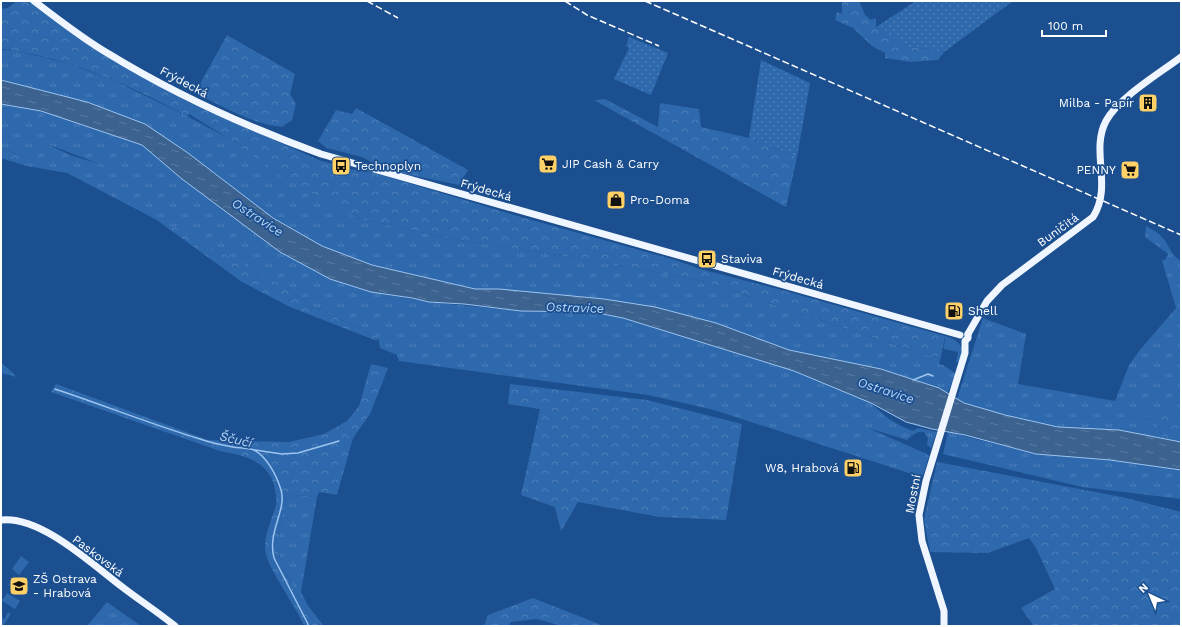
<svg xmlns="http://www.w3.org/2000/svg" width="1182" height="627" viewBox="0 0 1182 627" font-family="'Work Sans',sans-serif">
	<style>
		.grass { fill: url(#grass-tufts); fill-rule: evenodd }
		.forest { fill: url(#forest-crowns) }
		.garden { fill: url(#garden-dots) }
		.pitch { fill: #2e69ad }
		.water { fill: url(#water-ripples); stroke: #9cc4f0 }
		.lines { fill: none; stroke-linecap: round; stroke-linejoin: round }
		.stream { stroke: #9cc4f0; stroke-width: 1.5 }
		.major { stroke: #f0f6ff; stroke-width: 7 }
		.rail { stroke: #fff; stroke-width: 1.5; stroke-dasharray: 7 3; stroke-linecap: butt }
		.labels { text-anchor: middle; stroke-width: 3.5; stroke-linejoin: round; paint-order: stroke }
		.street-label { font-size: 12px; fill: #fff; stroke: #1b4f8f }
		.poi-label { font-size: 12px; fill: #fff; stroke: #1b4f8f; text-anchor: start }
		.water-label { font-size: 13px; font-style: italic; fill: #b5d3f5; stroke: #1b4f8f }
	</style>
	<defs>
		<pattern id="grass-tufts" width="24" height="20" patternUnits="userSpaceOnUse"><rect width="24" height="20" fill="#2e69ad"/><path d="M3 7l-1-3M5 7V3M7 7l1-3M15 17l-1-3M17 17v-4M19 17l1-3" fill="none" stroke="#4d80b9"/></pattern>
		<pattern id="forest-crowns" width="20" height="18" patternUnits="userSpaceOnUse"><rect width="20" height="18" fill="#2e69ad"/><path d="M2 6a3 3 0 1 1 6 0M12 15a3 3 0 1 1 6 0" fill="none" stroke="#4d80b9"/></pattern>
		<pattern id="garden-dots" width="8" height="8" patternUnits="userSpaceOnUse"><rect width="8" height="8" fill="#2e69ad"/><path d="M2 2h.1M6 6h.1" fill="none" stroke="#4d80b9" stroke-width="1.8" stroke-linecap="round"/></pattern>
		<pattern id="water-ripples" width="26" height="14" patternUnits="userSpaceOnUse"><rect width="26" height="14" fill="#3c6290"/><path d="M2 4q2-2 4 0t4 0M15 11q2-2 4 0t4 0" fill="none" stroke="#597aa1"/></pattern>
	</defs>
	<rect width="100%" height="100%" fill="#1b4f8f"/>
	<g class="grass">
		<path d="M1 50 16 51 66 63 113 80 187 116 228 138 357 218 452 239 571 257 699 280 929 356 941 357 939 364 943 365 956 374 947 394 939 388 881 369 789 350 716 323 604 299 475 289 372 265 322 246 273 218 226 183 87 102 1 80Z"/>
		<path d="M1 104 41 111 142 145 371 292 429 302 521 311 593 312 623 318 794 371 871 403C885 417 893 423 913 431L918 428 937 432 931 448 927 445 928 438 924 432C916 431 913 435 907 440L868 428 927 454 929 456 923 475 918 476 714 410 648 395 399 361 397 355 380 348 378 337 312 306 287 288 67 173 27 166 24 156 1 149ZM45 143 104 166H105L70 155Z"/>
		<path d="M1146 226C1150 229 1156 231 1160 235 1169 243 1170 255 1181 261V415L1141 413 1140 415 1156 422 1159 427 1161 426 1162 438 1119 430 1058 427 1005 415 964 403 957 399 983 318 1026 334 1018 384 1115 401 1129 365 1139 351 1176 308 1162 260H1165L1168 254 1145 237Z"/>
		<path d="M945 336C957 338 969 350 958 362H956L958 352 944 349Z"/>
		<path d="M948 432 1036 454 1110 460 1181 470V499L1082 487 943 454Z"/>
		<path d="M287 494 317 497 301 592 308 606 324 626 313 622C302 601 279 570 278 546 277 529 284 511 287 494Z"/>
		<path d="M107 602 141 626H87Z"/>
	</g>
	<g class="forest">
		<path d="M17 1H29L93 47 141 76 190 103 319 160 350 169 375 173 514 215 675 260 700 269 778 289 945 336 941 357 929 356 699 280 571 257 452 239 357 218 277 174 228 138 189 114 187 116C130 85 67 57 1 49V9L8 8Z"/>
		<path d="M842 1H859L865 15 871 20 876 18V27L909 47 938 50 944 52 938 60 911 62 885 58V53L872 46 853 28 835 20 837 12 842 14Z"/>
		<path d="M227 35 295 74 290 94 296 104 292 120 282 127C252 124 222 106 195 93Z"/>
		<path d="M605 99 658 127 660 103 699 109 701 127 749 138 797 157 786 207 594 100Z"/>
		<path d="M356 108 468 170 459 185 386 170 362 157 327 148 318 141 336 110 352 114Z"/>
		<path d="M1 149 24 156 27 166 1 158Z"/>
		<path d="M147 213 287 288 312 306 378 337 377 341 290 307 242 282Z"/>
		<path d="M1 364 4 365 17 377 1 373Z"/>
		<path d="M371 364 388 368 370 414 353 438 337 495 319 492 317 497 287 494C284 510 277 529 278 546 279 570 302 601 313 622L322 626H304C296 606 267 568 265 550 264 535 272 519 276 505 277 501 276 495 275 490 270 461 246 456 220 451L51 392 56 384 208 440 289 442 324 434 347 421 359 406Z"/>
		<path d="M510 384 647 400 742 424 726 520 660 517 578 502 561 531 555 507 521 495 540 409 508 404Z"/>
		<path d="M1138 409 1181 415V442L1162 438 1161 427 1157 426 1156 422H1151L1150 419 1140 415 1141 413Z"/>
		<path d="M937 462 1122 497 1181 512V626H1034L1021 608 1055 589 1036 548 1029 538 988 553 930 552 924 519Z"/>
		<path d="M533 598 604 626H562L537 619 511 622 508 626H484L488 615Z"/>
	</g>
	<g class="garden">
		<path d="M916 1H1013L944 52 938 50 909 47 876 27Z"/>
		<path d="M629 37 668 53 651 95 614 79 629 48 626 46Z"/>
		<path d="M761 60 810 83 797 157 749 138Z"/>
	</g>
	<g class="pitch">
		<path d="M21 556 29 562 19 575 12 569Z"/>
		<path d="M13 577 29 587 23 595 8 585Z"/>
		<path d="M7 593 20 601 15 609 2 601Z"/>
		<path d="M8 612 11 614 3 626H1V613L4 620Z"/>
	</g>
	<path class="water" d="M1 80 87 102 145 124 188 153 273 218 322 246 372 265 475 289H499L604 299 655 307 716 323 789 350 881 369 939 388 964 403 1005 415 1058 427 1119 430 1181 442V470L1110 460 1036 454 965 435 932 429 906 422 871 403 794 371 623 318 593 312 521 311 464 304 429 302 412 298 371 292 330 279 280 252 182 179 142 145 41 111 1 104Z"/>
	<g class="lines">
		<g class="stream">
			<path d="M913 380 928 374 933 376"/>
			<path d="M55 389C103 405 151 424 200 439 211 443 222 445 233 447 239 448 248 448 254 450 267 457 277 476 281 490 287 510 267 532 274 558L309 626"/>
			<path d="M255 450 282 454 298 453 339 441"/>
		</g>
		<g class="major">
			<path d="M34 1C58 19 83 39 109 54 176 95 247 127 321 154L960 335"/>
			<path d="M968 334 987 301 1002 285 1093 217C1113 186 1090 151 1106 121 1118 98 1160 73 1181 57"/>
			<path d="M1 520C40 515 92 564 121 586 139 600 158 612 175 626"/>
			<path d="M944 626V611L922 541 919 515 926 481 965 353V341L968 338V334"/>
		</g>
		<g class="rail">
			<path d="M367 1 398 18"/>
			<path d="M565 1 587 15 659 46"/>
			<path d="M645 1 1181 235"/>
		</g>
	</g>
	<defs>
		<symbol id="building-square" viewBox="-11 -11 22 22"><rect x="-9" y="-9" width="18" height="18" rx="4" fill="#ffd166" stroke="#1b4f8f"/><path d="M-4-6H4V6H1V3H-1V6H-4ZM-2.5-4.3h1.7v1.8h-1.7ZM.8-4.3h1.7v1.8H.8ZM-2.5-1h1.7V.8h-1.7ZM.8-1h1.7V.8H.8Z" fill="#111"/></symbol>
		<symbol id="supermarket-square" viewBox="-11 -11 22 22"><rect x="-9" y="-9" width="18" height="18" rx="4" fill="#ffd166" stroke="#1b4f8f"/><path d="M-6-5.5h2.5l.6 2H6L4.5 2H-2.5L-4.4-4H-6ZM-1.5 3.2a1.3 1.3 0 1 0 .1 0ZM3 3.2a1.3 1.3 0 1 0 .1 0Z" fill="#111"/></symbol>
		<symbol id="bus-square" viewBox="-11 -11 22 22"><rect x="-9" y="-9" width="18" height="18" rx="4" fill="#ffd166" stroke="#1b4f8f"/><path d="M-5-6H5V4H4V6H2V4H-2V6H-4V4H-5ZM-3.5-4V0h7V-4ZM-3.5 1.2v1.5H-2V1.2ZM2 1.2v1.5H3.5V1.2Z" fill="#111"/></symbol>
		<symbol id="shop-square" viewBox="-11 -11 22 22"><rect x="-9" y="-9" width="18" height="18" rx="4" fill="#ffd166" stroke="#1b4f8f"/><path d="M-5-2.5h2.3a2.7 3.5 0 0 1 5.4 0H5L5.5 6h-11ZM-1.5-2.5h3a1.5 2.3 0 0 0-3 0Z" fill="#111"/></symbol>
		<symbol id="fuel-square" viewBox="-11 -11 22 22"><rect x="-9" y="-9" width="18" height="18" rx="4" fill="#ffd166" stroke="#1b4f8f"/><path d="M-5.5-6h7V0h2V4h1.3V-2.5L3-4.5l.8-.8L6-3V5H2.5V1h-1V6h-7ZM-4.2-4.7v3.2H.2V-4.7Z" fill="#111"/></symbol>
		<symbol id="school-square" viewBox="-11 -11 22 22"><rect x="-9" y="-9" width="18" height="18" rx="4" fill="#ffd166" stroke="#1b4f8f"/><path d="M0-5L7-2L0 1L-7-2ZM-4 1L0 2.5L4 1V4Q0 6-4 4Z" fill="#111"/></symbol>
	</defs>
	<g fill-rule="evenodd">
		<use href="#building-square" x="1137" y="92" width="22" height="22"/>
		<use href="#supermarket-square" x="537" y="153" width="22" height="22"/>
		<use href="#bus-square" x="330" y="155" width="22" height="22"/>
		<use href="#supermarket-square" x="1119" y="159" width="22" height="22"/>
		<use href="#shop-square" x="605" y="189" width="22" height="22"/>
		<use href="#bus-square" x="696" y="248" width="22" height="22"/>
		<use href="#fuel-square" x="943" y="300" width="22" height="22"/>
		<use href="#fuel-square" x="842" y="457" width="22" height="22"/>
		<use href="#school-square" x="8" y="575" width="22" height="22"/>
	</g>
	<g class="labels">
		<g class="street-label">
			<text transform="translate(184 82) rotate(28)" y="4">Frýdecká</text>
			<text transform="translate(486 190) rotate(16)" y="4">Frýdecká</text>
			<text transform="translate(1058 230) rotate(-36)" y="4">Buničitá</text>
			<text transform="translate(798 278) rotate(16)" y="4">Frýdecká</text>
			<text transform="translate(913 494) rotate(-79)" y="4">Mostní</text>
			<text transform="translate(98 556) rotate(37)" y="4">Paskovská</text>
		</g>
		<g class="poi-label">
			<text x="1134" y="107" text-anchor="end">Milba - Papír</text>
			<text x="562" y="168">JIP Cash &amp; Carry</text>
			<text x="355" y="170">Technoplyn</text>
			<text x="1116" y="174" text-anchor="end">PENNY</text>
			<text x="630" y="204">Pro-Doma</text>
			<text x="721" y="263">Staviva</text>
			<text x="968" y="315">Shell</text>
			<text x="839" y="472" text-anchor="end">W8, Hrabová</text>
			<text x="33" y="583">ZŠ Ostrava<tspan x="33" dy="14">- Hrabová</tspan></text>
		</g>
		<g class="water-label">
			<text transform="translate(258 217) rotate(33)" y="5">Ostravice</text>
			<text transform="translate(575 307) rotate(2)" y="5">Ostravice</text>
			<text transform="translate(886 390) rotate(18)" y="5">Ostravice</text>
			<text transform="translate(236 439) rotate(13)" y="5">Ščučí</text>
		</g>
	</g>
	<rect width="1182" height="627" fill="none" stroke="#ffffff" stroke-width="4"/>
	<g transform="translate(1150 595) rotate(316)" stroke="#1b4f8f" stroke-width="3" paint-order="stroke">
	<path d="M0-3L7 15L0 10L-7 15Z" fill="#ffffff"/>
	<text y="-6" font-size="11" font-weight="bold" text-anchor="middle" fill="#ffffff">N</text>
	</g>
	<path d="M1042 30v6h64v-6" fill="none" stroke="#ffffff" stroke-width="2"/>
	<text x="1048" y="30" font-size="12" fill="#ffffff" stroke="#1b4f8f" stroke-width="3" paint-order="stroke">100 m</text>
</svg>
